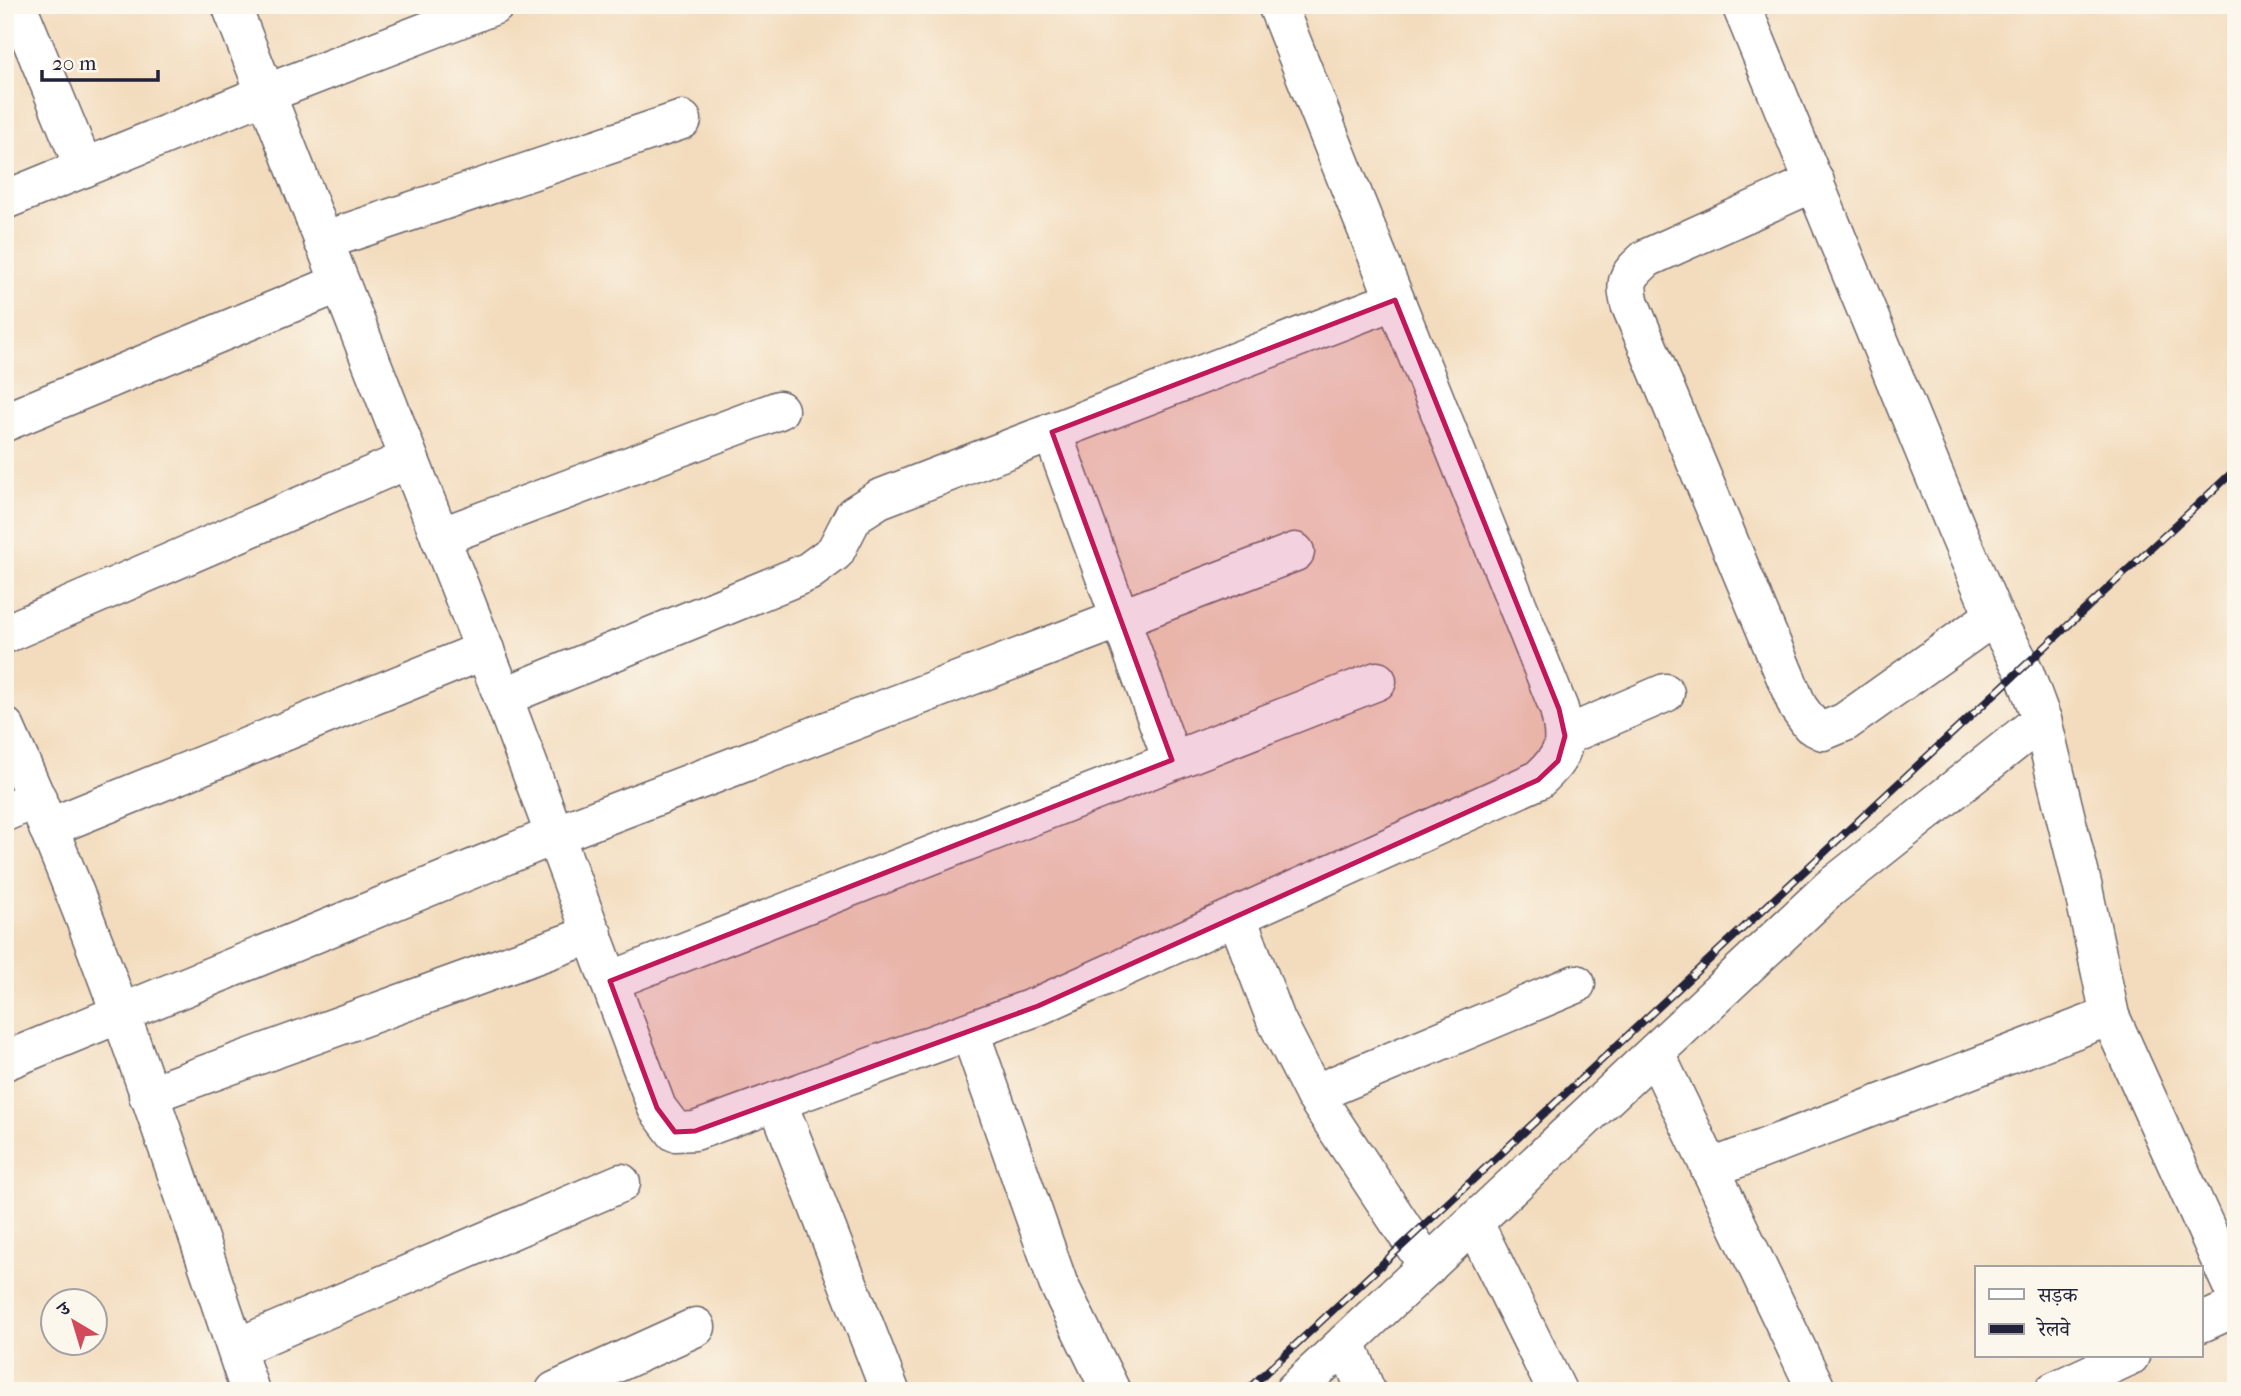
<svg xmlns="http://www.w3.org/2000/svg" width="2241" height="1396" viewBox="0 0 2241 1396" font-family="'IM FELL French Canon','Noto Serif Devanagari',serif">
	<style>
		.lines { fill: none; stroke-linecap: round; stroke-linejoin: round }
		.minor-casing { stroke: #6b6368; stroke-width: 41 }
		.minor { stroke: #fff; stroke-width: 38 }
		.rail-casing { stroke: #22223b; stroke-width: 8 }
		.rail { stroke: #fbf7ec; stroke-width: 5; stroke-dasharray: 16; stroke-linecap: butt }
		.marked { fill: #c2185b; fill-opacity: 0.2; stroke: #c2185b; stroke-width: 5; stroke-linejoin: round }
	</style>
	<rect width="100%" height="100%" fill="#fbf7ec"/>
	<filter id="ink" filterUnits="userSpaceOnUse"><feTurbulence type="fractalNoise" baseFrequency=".0143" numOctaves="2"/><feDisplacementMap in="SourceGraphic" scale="14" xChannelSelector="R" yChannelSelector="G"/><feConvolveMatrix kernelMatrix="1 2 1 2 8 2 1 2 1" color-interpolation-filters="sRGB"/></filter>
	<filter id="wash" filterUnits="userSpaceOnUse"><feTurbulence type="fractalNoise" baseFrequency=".00686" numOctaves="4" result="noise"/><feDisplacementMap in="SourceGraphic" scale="28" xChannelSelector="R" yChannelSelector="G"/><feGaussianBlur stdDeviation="1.57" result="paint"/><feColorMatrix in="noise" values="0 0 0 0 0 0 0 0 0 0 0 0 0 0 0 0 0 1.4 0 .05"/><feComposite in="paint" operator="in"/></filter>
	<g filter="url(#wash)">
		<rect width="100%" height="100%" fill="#f3dcbd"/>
	</g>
	<g filter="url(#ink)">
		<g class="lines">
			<defs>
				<g id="minor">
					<path d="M17 5 84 168"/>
					<path d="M231 5 503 697 657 1108 675 1132 695 1131 1038 1006 1538 780C1565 755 1568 745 1559 709L1277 5"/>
					<path d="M1741 5 1957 530 1994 616 2023 669 2042 720 2083 888 2110 1016 2236 1295"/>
					<path d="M1815 182 1647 258C1628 275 1624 279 1630 304L1798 707 1811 725 1823 731 1845 722 1994 616"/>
					<path d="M5 200 265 94 495 5"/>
					<path d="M323 241 682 120"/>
					<path d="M5 422 340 283"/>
					<path d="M1052 432 1172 760"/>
					<path d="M440 537 779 410"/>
					<path d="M5 634 409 459"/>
					<path d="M503 697 808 572 835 552 854 515 879 499 1395 300"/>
					<path d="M5 727C102 942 175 1168 250 1391"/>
					<path d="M1565 736 1665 693"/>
					<path d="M5 812 37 798"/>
					<path d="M48 828 485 650"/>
					<path d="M1237 917 1276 1020 1314 1094 1428 1266"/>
					<path d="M610 981 1377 681"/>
					<path d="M970 1032 1058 1283 1111 1391"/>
					<path d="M1655 1053 1817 1391"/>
					<path d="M5 1061 555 835 1295 552"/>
					<path d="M1314 1094 1576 984"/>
					<path d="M148 1095 593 934"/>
					<path d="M777 1101 890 1391"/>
					<path d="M1710 1169 2110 1016"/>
					<path d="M1474 1223 1557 1391"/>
					<path d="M2201 1323 2236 1307"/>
					<path d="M1346 1342 1366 1391"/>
					<path d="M236 1348 621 1183"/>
					<path d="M555 1391 696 1327"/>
					<path d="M1294 1391 1829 889 2042 720"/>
					<path d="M2054 1391 2130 1356"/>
				</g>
			</defs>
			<use href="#minor" class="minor-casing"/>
			<use href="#minor" class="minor"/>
			<defs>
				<path id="rail" d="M1246 1391 2236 469"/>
			</defs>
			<use href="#rail" class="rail-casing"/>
			<use href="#rail" class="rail"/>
		</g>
	</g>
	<path class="marked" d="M1395 300 1559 709 1565 736 1558 761 1538 780 1038 1006 695 1131 675 1132 657 1108 610 981 1172 760 1052 432Z"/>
	<rect width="2241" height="1396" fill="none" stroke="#fbf7ec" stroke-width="28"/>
	<rect x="1975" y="1266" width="228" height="91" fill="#fbf7ec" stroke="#a4a2a5" stroke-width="2"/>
	<rect x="1989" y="1289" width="35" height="10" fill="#ffffff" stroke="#a4a2a5" stroke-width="2"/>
	<text x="2038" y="1302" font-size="21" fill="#22223b">सड़क</text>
	<rect x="1989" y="1324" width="35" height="10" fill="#22223b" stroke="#a4a2a5" stroke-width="2"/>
	<text x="2038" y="1336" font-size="21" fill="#22223b">रेलवे</text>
	<g transform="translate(74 1322) rotate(322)"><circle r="33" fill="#fbf7ec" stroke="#a4a2a5" stroke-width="2"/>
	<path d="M0-5L12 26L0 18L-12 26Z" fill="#d1495b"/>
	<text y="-10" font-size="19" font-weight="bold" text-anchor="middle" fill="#22223b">उ</text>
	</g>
	<path d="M42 70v10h116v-10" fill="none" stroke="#22223b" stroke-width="3.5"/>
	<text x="52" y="70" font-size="21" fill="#22223b" stroke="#fbf7ec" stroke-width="5" paint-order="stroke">20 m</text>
</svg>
